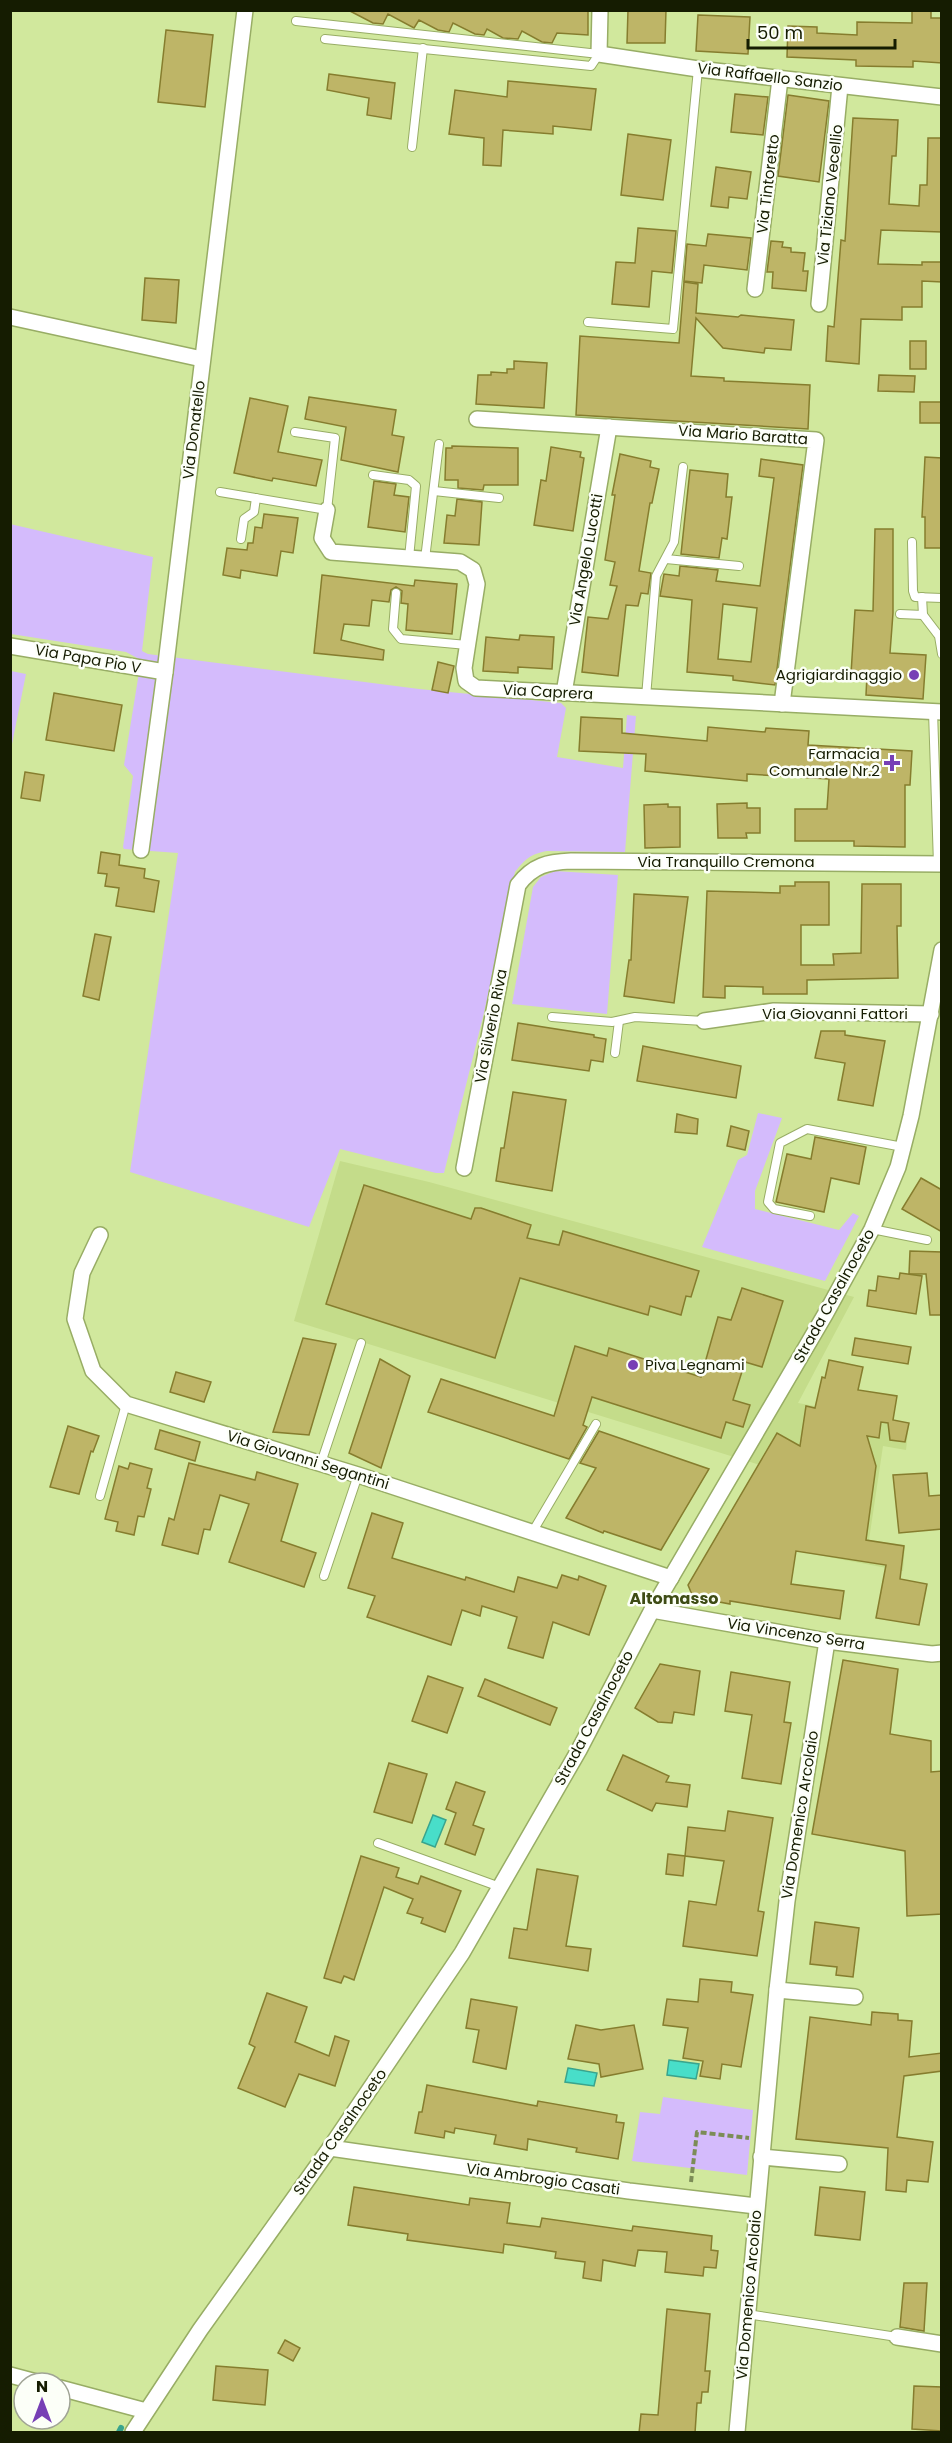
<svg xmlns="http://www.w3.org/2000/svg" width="952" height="2443" viewBox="0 0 952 2443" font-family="Poppins,sans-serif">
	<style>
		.built { fill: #c4dc8a }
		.green { fill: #d4bbfc }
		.water { fill: #48dec9; stroke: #39a48d; stroke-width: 1.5 }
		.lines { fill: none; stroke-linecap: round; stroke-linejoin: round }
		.stream { stroke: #39a48d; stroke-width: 6 }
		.building { fill: #beb567; stroke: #867d2e; stroke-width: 1.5; fill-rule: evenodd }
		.lane-casing { stroke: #98ad65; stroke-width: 10 }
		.street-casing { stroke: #98ad65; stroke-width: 18 }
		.path { stroke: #7c8c57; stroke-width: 4; stroke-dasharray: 6 3; stroke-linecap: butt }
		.lane { stroke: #fff; stroke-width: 8 }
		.street { stroke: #fff; stroke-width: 15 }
		.poi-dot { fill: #773fb5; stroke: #fcfff8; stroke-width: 2 }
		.labels { text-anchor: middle; stroke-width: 5; stroke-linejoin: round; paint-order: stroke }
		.street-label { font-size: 15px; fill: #151c01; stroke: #fcfff8 }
		.poi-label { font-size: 15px; fill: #151c01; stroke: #fcfff8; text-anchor: end }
		.neighbourhood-label { font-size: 16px; font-weight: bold; fill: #3e4c15; stroke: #fcfff8 }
	</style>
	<rect width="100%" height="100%" fill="#d1e89d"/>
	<path class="built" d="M340 1161 429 1182 854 1297 798 1403 909 1423 906 1450 883 1446 869 1540 905 1545 903 1571 716 1536 760 1465 294 1321Z"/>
	<g class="green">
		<path d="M10 524 153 557 142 651 148 654 419 689 561 703 566 708 557 757 623 768 627 715 636 716 625 852 547 851C531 854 525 859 515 872L483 1017 444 1173H436L340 1149 309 1227 130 1172 178 853 124 849 123 847 133 776 124 765 141 660 126 652 11 634Z"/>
		<path d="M11 671 26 674 11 749 10 671Z"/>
		<path d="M555 871 618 875 607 1014 512 1004 533 887 541 877Z"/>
		<path d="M758 1113 782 1118 755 1191V1209L839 1230 853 1213 859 1216 825 1281 702 1247 738 1160 747 1155Z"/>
		<path d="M663 2097 753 2110 747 2175 632 2161 640 2112 660 2114Z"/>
	</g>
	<g class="water">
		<path d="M433 1815 446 1820 435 1847 422 1842Z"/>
		<path d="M669 2060 699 2064 696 2079 667 2075Z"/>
		<path d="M568 2068 597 2073 594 2086 565 2082Z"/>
	</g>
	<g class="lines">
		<path class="stream" d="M119 2432 121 2428"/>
	</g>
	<g class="building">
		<path d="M348 10H588V35L557 33 552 43 542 42 522 31 518 39 503 38 487 29 484 35 475 34 453 23 449 32 438 30 419 20 414 28 388 14 383 24 373 23Z"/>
		<path d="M628 10H666L665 43H627Z"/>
		<path d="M912 10H931V18H942V63L913 61V67L856 66V60L787 57 788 26 817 27V33L857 35V22L912 23Z"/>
		<path d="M698 15 750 17 748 54 696 51Z"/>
		<path d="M166 30 213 35 205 107 158 102Z"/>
		<path d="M329 74 395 83 391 119 367 115 369 98 327 90Z"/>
		<path d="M508 81 596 89 591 130 553 126V134L503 130 501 166 483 165 484 138 449 134 455 90 507 97Z"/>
		<path d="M735 94 768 97 763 135 731 132Z"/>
		<path d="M788 95 829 101 819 182 778 176Z"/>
		<path d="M853 118 898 120 896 156H892L889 204 919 206 920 185H927L928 138H942V232L881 230 878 264 922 265V262H942V282L922 281V307H902V320L861 319 859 364 826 361 828 326 834 327 841 240 845 241Z"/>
		<path d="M628 134 671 140 663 200 621 195Z"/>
		<path d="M716 167 751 172 747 199 729 197 728 208 711 206Z"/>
		<path d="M638 228 676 231 672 273 652 271 649 307 612 304 616 262 635 263Z"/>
		<path d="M708 234 751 238 747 270 704 265 702 283 684 281 687 244 706 246Z"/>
		<path d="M771 241 783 242 782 247 791 248V252L805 253 803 271H808L806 291 772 288 773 272H767Z"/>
		<path d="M145 278 179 280 176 323 142 320Z"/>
		<path d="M684 282 698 284 696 313 738 317 741 315 794 320 791 350 765 348 764 353 723 348 696 318 691 376 724 378V381L810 385 808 429 576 415 580 336 679 343Z"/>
		<rect x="910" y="341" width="16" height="28"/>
		<path d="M514 361 547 363 544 408 476 404 478 375H491V372L507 373V369H514Z"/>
		<path d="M879 375 915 376 914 392 878 391Z"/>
		<path d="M309 397 396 410 392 435 404 437 398 472 341 460 346 427 305 419Z"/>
		<path d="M250 398 288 406 278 452 322 460 316 486 273 478 272 481 234 473Z"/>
		<rect x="920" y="402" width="22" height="21"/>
		<path d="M452 446 518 448V485H484L483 490 458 488V480H445L446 448H452Z"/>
		<path d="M551 447 581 452 580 457 584 458 573 531 534 525 541 480 546 481Z"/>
		<path d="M620 454 651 461 650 467 659 469 652 503H650L639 571 651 573 648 594 641 593 638 606 626 605 618 676 582 672 588 617 608 619 617 586 610 585 615 562 605 560 615 495H612Z"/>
		<path d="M925 457 942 458V548H925V517H922Z"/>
		<path d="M761 459 803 465 775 685 733 680V676L687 672 692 600 660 596 664 574 679 576 680 566 718 570 716 581 760 586 774 478 759 476ZM723 604 757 608 751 662 718 659Z"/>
		<path d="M690 470 728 474 726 497H732L727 539 722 538 719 558 681 554Z"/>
		<path d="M374 481 396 484 394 495 409 497 405 532 368 527Z"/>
		<path d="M457 499 482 502 479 545 444 543 447 515 455 516Z"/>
		<path d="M264 514 298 518 293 553 281 551 277 576 241 570 240 578 223 575 227 548 247 550 248 543H253L255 527 262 528Z"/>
		<path d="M875 529H893V613L890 653 926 655 923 699 866 695 867 675 851 674 855 610 873 611Z"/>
		<path d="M322 575 414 586 415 580 457 584 452 634 406 630 408 604 401 603 402 591 396 587 391 590 389 602 372 600 369 626 344 624 341 640 384 650 383 660 314 653Z"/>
		<path d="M520 635 554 637 552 669 518 667V673L483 671 486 637 519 640Z"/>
		<path d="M438 662 454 666 448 693 432 690Z"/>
		<path d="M54 693 122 705 114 751 46 740Z"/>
		<path d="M581 717 622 719V733L707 741 708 727 765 732 766 728 809 731 808 745 912 751 910 785H905V847L854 846V841H795V809H827L829 779 747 774V781L645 771 646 754 579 751Z"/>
		<path d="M25 772 44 775 40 801 21 798Z"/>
		<path d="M747 803V808H760V833H746L747 838H718L717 804Z"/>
		<path d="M668 804V807H680V847L645 848 644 805Z"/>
		<path d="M101 852 120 855 119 865 145 869 144 878 159 881 154 912 116 906 119 888 105 886 107 874 98 873Z"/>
		<path d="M795 882H829V925H801V965H834L833 954 861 953 862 884H901V926H897L898 978 807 980V994H763V987L725 986V998L703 997 707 891 780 893V886H795Z"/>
		<path d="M634 894 688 897 674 1003 624 996 629 960H631Z"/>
		<path d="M95 934 111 937 99 1000 83 996Z"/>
		<path d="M518 1023 594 1035V1037L606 1039 603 1062 591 1060 589 1071 512 1060Z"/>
		<path d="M821 1031H845V1035L885 1041 873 1106 838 1100 845 1063 815 1058Z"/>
		<path d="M643 1046 741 1066 736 1098 637 1081Z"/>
		<path d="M513 1092 566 1100 552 1191 496 1181 501 1148H504Z"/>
		<path d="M677 1114 698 1119 697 1134 675 1132Z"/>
		<path d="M731 1126 749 1131 745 1150 727 1146Z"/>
		<path d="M815 1137 866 1147 859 1184 831 1178 824 1212 776 1202 787 1154 811 1159Z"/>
		<path d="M921 1178 942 1190V1232L902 1209Z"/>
		<path d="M364 1185 471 1219 475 1208H481L531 1225 527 1238 559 1245 563 1231 699 1271 691 1297 686 1296 681 1315 650 1306 648 1315 520 1278 495 1358 326 1304Z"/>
		<path d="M910 1251 942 1252V1315H930L926 1274H909Z"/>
		<path d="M900 1273 922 1276 916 1314 867 1306 869 1290 876 1291 878 1276 899 1279Z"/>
		<path d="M742 1288 783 1301 762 1367 745 1362 733 1400 750 1405 743 1427 726 1422 721 1438 592 1397 583 1425 587 1427 569 1459 428 1412 441 1379 554 1416 575 1346 607 1356 609 1348 701 1377 718 1317 731 1320Z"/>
		<path d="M303 1338 336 1344 309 1435 273 1432Z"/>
		<path d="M855 1338 911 1347 908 1364 852 1355Z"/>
		<path d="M380 1359 410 1376 381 1468 349 1453Z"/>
		<path d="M829 1360 863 1367 858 1390 897 1396 893 1420 909 1423 905 1442 890 1440 888 1423 881 1422 879 1438 867 1436 876 1466 866 1540 904 1546 900 1579 927 1584 919 1625 876 1618 886 1565 796 1551 791 1584 844 1591 840 1619 730 1601V1604L693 1597 688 1585 777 1433 800 1446 806 1406 815 1408 822 1377 825 1378Z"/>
		<path d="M176 1372 211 1382 204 1402 170 1392Z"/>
		<path d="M68 1426 99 1436 93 1452 91 1451 79 1494 50 1487Z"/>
		<path d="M160 1430 200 1442 195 1461 155 1449Z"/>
		<path d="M599 1431 709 1469 661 1550 604 1531 603 1533 566 1518 596 1468 580 1463Z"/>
		<path d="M130 1463 152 1469 147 1488 151 1489 144 1517 138 1516 134 1535 116 1531 118 1522 105 1519 119 1466 128 1469Z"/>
		<path d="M189 1463 255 1480 257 1472 298 1484 281 1541 316 1553 304 1587 229 1562 249 1504 220 1495 210 1530 204 1529 198 1554 162 1545 169 1518 174 1520Z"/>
		<path d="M927 1473 929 1496 942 1495V1529L899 1533 893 1475Z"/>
		<path d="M372 1513 403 1523 392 1558 465 1580 466 1577 514 1592 518 1577 557 1588 562 1575 578 1580 579 1576 606 1586 589 1635 553 1622 543 1658 508 1648 517 1617 482 1606 480 1616 462 1610 451 1645 367 1617 375 1596 348 1588Z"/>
		<path d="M843 1660 898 1669 890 1734 931 1741V1772L942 1771V1914L907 1916 905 1851 812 1834Z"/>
		<path d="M660 1664 700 1671 694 1715 674 1712 672 1723 658 1722 635 1708Z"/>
		<path d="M731 1672 790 1682 784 1722 791 1723 781 1784 742 1778 752 1715 725 1711Z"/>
		<path d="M428 1676 463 1688 447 1733 412 1721Z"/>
		<path d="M485 1679 557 1708 550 1725 478 1696Z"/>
		<path d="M623 1755 669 1776 666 1782 690 1785 687 1807 656 1803 652 1811 607 1790Z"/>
		<path d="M389 1763 427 1774 412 1823 374 1812Z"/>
		<path d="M456 1782 485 1792 473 1825 484 1829 475 1855 445 1844 456 1813 446 1809Z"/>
		<path d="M728 1811 773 1818 758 1911 764 1912 757 1956 683 1946 689 1901 716 1905 724 1861 685 1856 688 1827 725 1831Z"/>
		<path d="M668 1854 685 1856 683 1876 666 1874Z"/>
		<path d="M361 1856 399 1868 396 1877 418 1884 421 1876 461 1891 445 1932 421 1923 423 1918 407 1913 413 1899 384 1887 354 1980 344 1976 341 1983 324 1978Z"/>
		<path d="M537 1869 578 1876 566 1946 591 1949 588 1971 509 1958 514 1928 527 1930Z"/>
		<path d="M815 1922 859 1928 853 1977 836 1975 837 1967 810 1964Z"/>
		<path d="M700 1979 732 1982 731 1992 753 1995 741 2067 722 2064 720 2079 700 2076 703 2061 683 2058 688 2028 663 2025 667 1999 698 2002Z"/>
		<path d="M267 1993 307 2007 295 2042 329 2056 335 2036 349 2041 335 2086 299 2074 285 2107 238 2088 255 2047 249 2044Z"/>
		<path d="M471 1999 517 2007 506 2069 473 2062 479 2030 466 2028Z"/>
		<path d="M872 2012 898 2014V2020L912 2021 909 2057 942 2053V2071L904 2076 897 2137 933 2142 928 2182 907 2180 906 2192 886 2190 888 2148 796 2139 810 2017 871 2025Z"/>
		<path d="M576 2025 601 2030 634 2025 643 2069 601 2077 599 2064 568 2059Z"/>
		<path d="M427 2085 537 2106 538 2101 617 2115 616 2122 624 2123 618 2159 576 2152 577 2148 528 2139 527 2150 494 2144 496 2135 455 2128 454 2133 445 2131 444 2138 415 2133 419 2112H422Z"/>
		<path d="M354 2187 469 2205 470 2198 510 2203 507 2223 540 2227 542 2218 632 2231 633 2226 712 2236 711 2250 718 2251 716 2268 704 2267 703 2276 665 2272 667 2252 638 2250 635 2266 603 2260 601 2281 583 2278 585 2262 555 2258 556 2252 504 2244 503 2253 407 2240 408 2234 348 2225Z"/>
		<path d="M820 2187 865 2192 860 2240 815 2235Z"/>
		<path d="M904 2283H927L924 2331 900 2327Z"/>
		<path d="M667 2309 710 2314 705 2371H710L708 2392H702L701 2403H697L695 2433H639L641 2414 658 2415Z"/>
		<path d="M285 2340 300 2348 293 2361 278 2353Z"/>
		<path d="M216 2366 268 2370 265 2405 213 2400Z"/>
		<path d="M914 2386 942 2387V2431L912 2429Z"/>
	</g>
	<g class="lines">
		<defs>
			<g id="lane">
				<path d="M296 21 599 54 591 66 325 39"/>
				<path d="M412 147 423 48"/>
				<path d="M588 322 673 329 698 69"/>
				<path d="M373 475 409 480 416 486 409 558"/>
				<path d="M434 491 499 498"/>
				<path d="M220 492 327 510 335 438 295 432"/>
				<path d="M241 539 244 519 254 512 256 498"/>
				<path d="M912 542 913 591 915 597 942 598"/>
				<path d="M425 559 439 444"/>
				<path d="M666 559 739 566"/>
				<path d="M396 593 393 629 401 639 467 645"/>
				<path d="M922 597 923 615"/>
				<path d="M900 614 923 615 939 636 942 654"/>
				<path d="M646 697 656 576 674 542 683 467"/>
				<path d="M933 711 938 864"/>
				<path d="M552 1017 612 1022 635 1017 704 1021"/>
				<path d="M615 1053 619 1021"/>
				<path d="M810 1216 774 1209 768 1202 780 1143 807 1129 903 1147"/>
				<path d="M872 1229 927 1240"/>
				<path d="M321 1463 361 1343"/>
				<path d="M100 1496 126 1404"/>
				<path d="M533 1531 596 1424"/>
				<path d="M324 1576 358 1475"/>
				<path d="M378 1843 500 1887"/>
				<path d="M747 2314 897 2337"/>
			</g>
			<g id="street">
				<path d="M600 10 599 54 698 69 942 97"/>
				<path d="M755 289 780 79"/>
				<path d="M819 304 840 86"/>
				<path d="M10 317 202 359"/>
				<path d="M477 419 816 440 782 704"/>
				<path d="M327 510 322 538 331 552 460 562 473 570 477 584 464 668 466 681 476 688 942 712"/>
				<path d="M10 646 165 672"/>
				<path d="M564 693 609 427"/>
				<path d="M141 850 165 672 245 10"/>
				<path d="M704 1021 774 1011 931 1014"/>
				<path d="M464 1168 518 885C533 865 548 862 571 861L942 864"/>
				<path d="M100 1235 82 1273 75 1319 93 1371 126 1404 358 1475 671 1578"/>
				<path d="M652 1610 827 1641 932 1654 942 1653"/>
				<path d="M777 1990 855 1997"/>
				<path d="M330 2148 629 2191 756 2206"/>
				<path d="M761 2157 839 2164"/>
				<path d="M897 2337 942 2344"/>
				<path d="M10 2375 40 2383"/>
				<path d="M60 2388 146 2411"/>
				<path d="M133 2432 200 2330 330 2148 462 1953 579 1750 652 1610 826 1313 872 1229 898 1167 911 1116 942 950"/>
				<path d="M737 2432 777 1990 787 1901 827 1641"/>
			</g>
		</defs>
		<use href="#lane" class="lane-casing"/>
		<use href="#street" class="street-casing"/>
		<path class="path" d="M691 2182 697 2132 749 2138"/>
		<use href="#lane" class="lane"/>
		<use href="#street" class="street"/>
	</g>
	<g class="poi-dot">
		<circle cx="914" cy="675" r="6"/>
		<path d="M889 754h6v6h6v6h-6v6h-6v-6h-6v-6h6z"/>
		<circle cx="633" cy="1365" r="6"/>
	</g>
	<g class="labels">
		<g class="street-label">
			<text transform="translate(770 77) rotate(7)" y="5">Via Raffaello Sanzio</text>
			<text transform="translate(768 184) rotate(-83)" y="5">Via Tintoretto</text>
			<text transform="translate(830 195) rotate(-84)" y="5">Via Tiziano Vecellio</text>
			<text transform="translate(194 430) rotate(-83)" y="5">Via Donatello</text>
			<text transform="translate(743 435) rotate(4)" y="5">Via Mario Baratta</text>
			<text transform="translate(586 560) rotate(-80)" y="5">Via Angelo Lucotti</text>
			<text transform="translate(88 659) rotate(10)" y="5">Via Papa Pio V</text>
			<text transform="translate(548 692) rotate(3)" y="5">Via Caprera</text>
			<text x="726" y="867">Via Tranquillo Cremona</text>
			<text x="835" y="1019">Via Giovanni Fattori</text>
			<text transform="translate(491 1026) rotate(-79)" y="5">Via Silverio Riva</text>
			<text transform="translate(834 1296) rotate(-61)" y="5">Strada Casalnoceto</text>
			<text transform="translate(308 1460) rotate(17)" y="5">Via Giovanni Segantini</text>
			<text transform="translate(796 1634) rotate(9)" y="5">Via Vincenzo Serra</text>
			<text transform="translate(594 1718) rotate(-62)" y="5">Strada Casalnoceto</text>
			<text transform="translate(800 1815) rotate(-81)" y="5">Via Domenico Arcolaio</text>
			<text transform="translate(340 2132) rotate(-55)" y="5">Strada Casalnoceto</text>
			<text transform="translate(543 2179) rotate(8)" y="5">Via Ambrogio Casati</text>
			<text transform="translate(749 2295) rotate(-85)" y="5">Via Domenico Arcolaio</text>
		</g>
		<g class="poi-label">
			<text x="902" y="680">Agrigiardinaggio</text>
			<text x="880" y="759">Farmacia<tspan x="880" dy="17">Comunale Nr.2</tspan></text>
			<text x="645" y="1370" text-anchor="start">Piva Legnami</text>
		</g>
		<g class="neighbourhood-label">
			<text x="674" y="1604">Altomasso</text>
		</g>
	</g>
	<rect width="952" height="2443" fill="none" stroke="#151c01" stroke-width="24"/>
	<g transform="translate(42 2401)"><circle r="28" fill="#fcfff8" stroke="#a0a495" stroke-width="1.5"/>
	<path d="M0-4.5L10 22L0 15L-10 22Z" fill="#773fb5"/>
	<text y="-9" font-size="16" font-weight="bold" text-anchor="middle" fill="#151c01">N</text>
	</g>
	<path d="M748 39v9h147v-9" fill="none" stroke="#151c01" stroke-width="3"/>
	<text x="757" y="39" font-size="18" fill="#151c01" stroke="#fcfff8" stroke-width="4.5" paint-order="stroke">50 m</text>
</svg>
